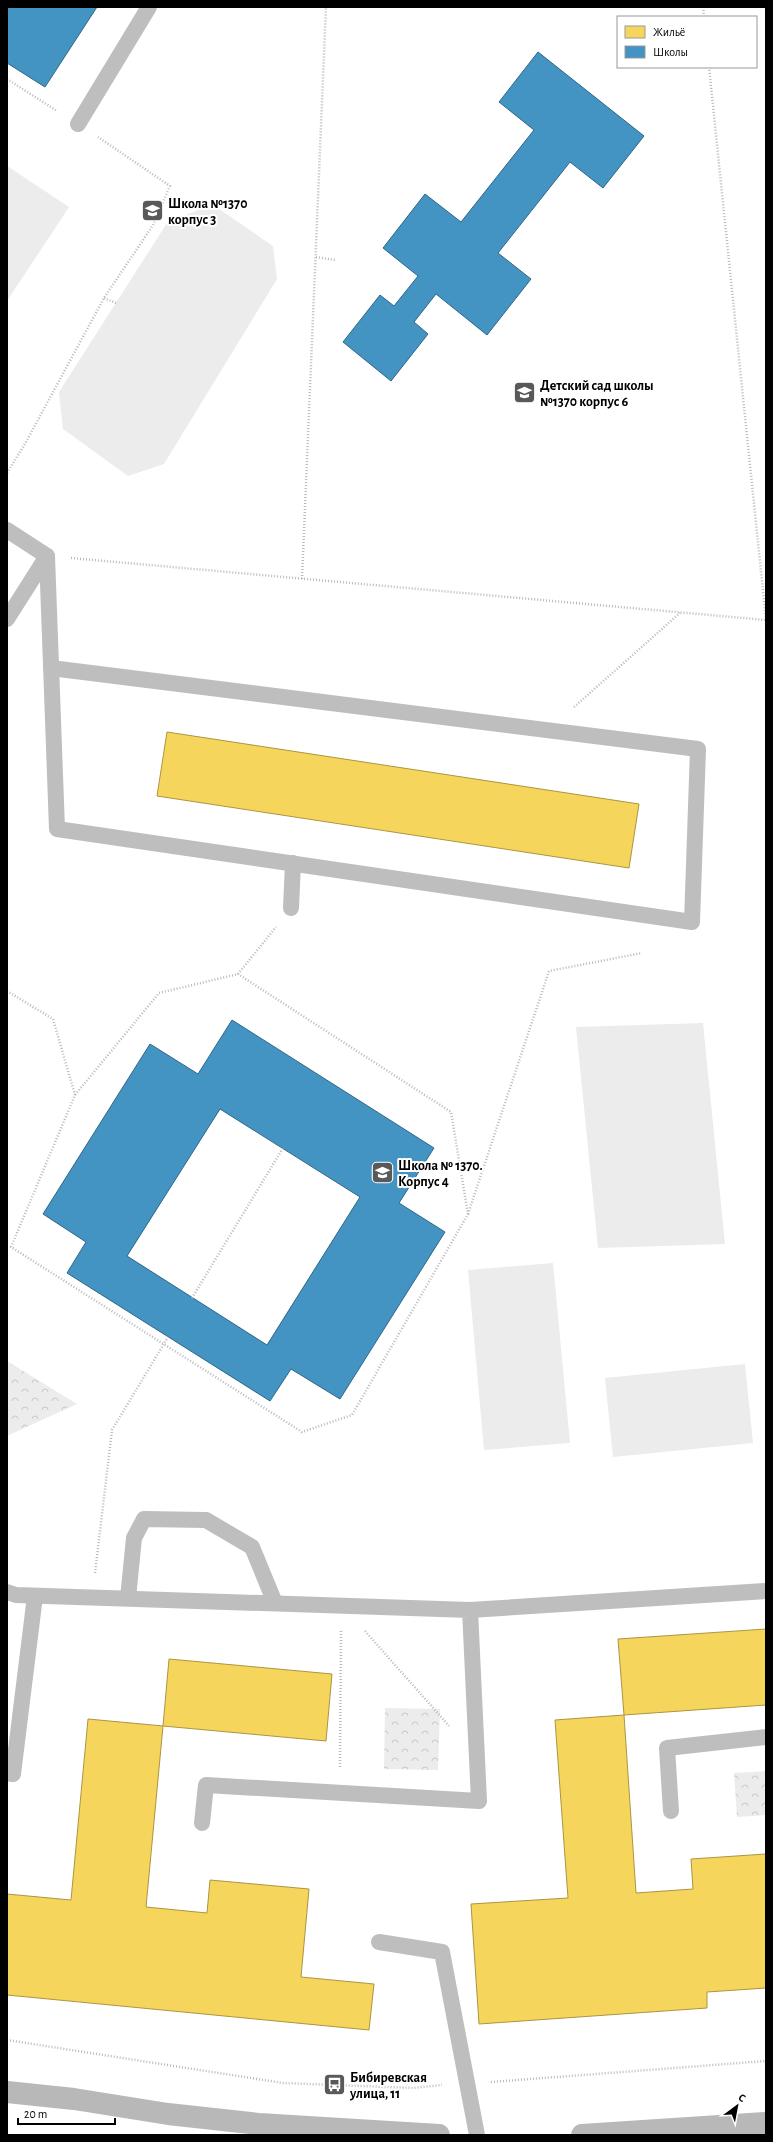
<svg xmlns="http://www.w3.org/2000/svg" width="773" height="2142" viewBox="0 0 773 2142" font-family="'Alegreya Sans',sans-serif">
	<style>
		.forest { fill: url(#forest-crowns) }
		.pitch { fill: #ececec }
		.homes { fill: #f6d55c; stroke: #ac9540 }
		.schools { fill: #4393c3; stroke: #2f6788; fill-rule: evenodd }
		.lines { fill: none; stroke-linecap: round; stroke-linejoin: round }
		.path { stroke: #b9b9b9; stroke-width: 2.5; stroke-dasharray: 1 2; stroke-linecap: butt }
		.lane { stroke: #bebebe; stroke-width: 16 }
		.secondary { stroke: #b8b8b8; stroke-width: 22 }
		.labels { text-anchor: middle; stroke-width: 4; stroke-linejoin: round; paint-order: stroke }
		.poi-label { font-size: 14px; font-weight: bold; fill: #000; stroke: #fff; text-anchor: start }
	</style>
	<defs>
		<pattern id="forest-crowns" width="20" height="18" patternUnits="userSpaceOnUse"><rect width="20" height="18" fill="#ececec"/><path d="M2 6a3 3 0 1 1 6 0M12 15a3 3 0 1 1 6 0" fill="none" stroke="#c9c9c9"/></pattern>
	</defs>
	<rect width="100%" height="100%" fill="#fff"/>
	<g class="forest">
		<path d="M7 1361 77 1404 7 1436Z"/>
		<path d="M385 1708 440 1709 438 1770 384 1769Z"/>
		<path d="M766 1771V1815L737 1817 734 1773Z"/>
	</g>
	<g class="pitch">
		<path d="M7 166 69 207 7 301Z"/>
		<path d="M212 204 273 246 277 279 164 464 128 476 63 429 59 392 167 223Z"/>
		<path d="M703 1023 725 1244 598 1248 576 1027Z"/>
		<path d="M553 1263 570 1443 484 1450 468 1270Z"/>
		<path d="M745 1364 753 1443 613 1457 605 1378Z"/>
	</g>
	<g class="homes">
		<path d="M167 732 639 804 629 868 157 796Z"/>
		<path d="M766 1629V1705L624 1715 618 1639Z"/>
		<path d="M169 1659 332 1674 326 1741 163 1726Z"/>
		<path d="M624 1715 636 1893 693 1889 691 1859 766 1854V1988L707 1992V2008L479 2024 471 1904 568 1898 555 1720Z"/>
		<path d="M88 1719 163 1726 146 1907 207 1913 210 1880 309 1889 301 1977 374 1984 369 2030 7 1995V1894L71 1900Z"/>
	</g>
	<g class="schools">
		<path d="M7 7H97L45 87 7 63Z"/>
		<path d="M538 52 644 136 603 188 570 162 498 253 531 279 487 335 436 294 414 322 428 334 391 381 343 342 380 295 394 306 418 276 383 248 425 194 461 222 534 130 499 102Z"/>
		<path d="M232 1020 434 1148 399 1203 445 1232 340 1399 291 1369 270 1401 67 1273 86 1242 43 1214 150 1044 198 1074ZM220 1109 360 1197 267 1345 127 1256Z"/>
	</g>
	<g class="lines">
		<g class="path">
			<path d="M703 7 704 17"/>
			<path d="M709 67 766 620"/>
			<path d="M7 79 57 111"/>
			<path d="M316 257 335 260"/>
			<path d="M104 298 116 303"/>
			<path d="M7 473 26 442 104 298 153 225 170 186 98 137"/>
			<path d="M71 558 766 620"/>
			<path d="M302 579 326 7"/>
			<path d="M574 707 680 613"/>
			<path d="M238 974 276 927"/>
			<path d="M7 991 53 1019 75 1095 11 1247 302 1432 352 1415 468 1214 451 1112 238 974 159 993 75 1095"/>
			<path d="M468 1214 549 971 642 953"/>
			<path d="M192 1298 283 1148"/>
			<path d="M95 1573 112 1430 168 1337"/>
			<path d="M365 1631 449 1726"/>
			<path d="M340 1767 341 1630"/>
			<path d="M7 2040 283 2083 413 2088 442 2085"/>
			<path d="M491 2082 766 2061"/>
		</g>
		<g class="lane">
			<path d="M78 124 149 7"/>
			<path d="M7 530 47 556 7 619"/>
			<path d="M47 556 57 829 692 922 698 749 51 668"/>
			<path d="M291 908 293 863"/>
			<path d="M7 1592 16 1595 470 1610 479 1801 206 1785 202 1823"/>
			<path d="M128 1598 134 1538 144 1519 206 1520 252 1547 275 1603"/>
			<path d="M470 1610 766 1591"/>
			<path d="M7 1773 13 1774 35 1596"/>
			<path d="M671 1811 667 1748 766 1737"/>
			<path d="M379 1942 442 1952 477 2135"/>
		</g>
		<g class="secondary">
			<path d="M7 2092 74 2099 168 2114 259 2124 439 2135"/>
			<path d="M582 2135 766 2123"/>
		</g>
	</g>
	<defs>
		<symbol id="school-square" viewBox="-11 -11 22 22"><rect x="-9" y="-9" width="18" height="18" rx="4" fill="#595959" stroke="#fff"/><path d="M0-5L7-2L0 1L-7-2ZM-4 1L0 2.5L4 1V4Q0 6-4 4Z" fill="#fff"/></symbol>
		<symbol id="bus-square" viewBox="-11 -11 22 22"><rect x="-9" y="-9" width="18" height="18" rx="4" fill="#595959" stroke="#fff"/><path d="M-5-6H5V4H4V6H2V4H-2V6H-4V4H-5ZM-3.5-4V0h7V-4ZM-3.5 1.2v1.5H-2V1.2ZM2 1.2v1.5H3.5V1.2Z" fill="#fff"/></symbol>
	</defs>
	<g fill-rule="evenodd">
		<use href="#school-square" x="140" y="198" width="25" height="25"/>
		<use href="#school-square" x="512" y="380" width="25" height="25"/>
		<use href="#school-square" x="370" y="1160" width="25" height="25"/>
		<use href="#bus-square" x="322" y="2072" width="25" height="25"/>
	</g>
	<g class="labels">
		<g class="poi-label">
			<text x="168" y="208">Школа №1370<tspan x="168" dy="16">корпус 3</tspan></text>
			<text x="540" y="390">Детский сад школы<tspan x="540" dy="16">№1370 корпус 6</tspan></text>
			<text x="398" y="1170">Школа № 1370.<tspan x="398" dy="16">Корпус 4</tspan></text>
			<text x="350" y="2082">Бибиревская<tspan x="350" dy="16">улица, 11</tspan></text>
		</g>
	</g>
	<rect width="773" height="2142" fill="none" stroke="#000000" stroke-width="16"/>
	<rect x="617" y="16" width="140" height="52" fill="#ffffff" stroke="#999999"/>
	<rect x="625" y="26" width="20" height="12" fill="#f6d55c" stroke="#999999"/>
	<text x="653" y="36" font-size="12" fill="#000000">Жильё</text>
	<rect x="625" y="46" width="20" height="12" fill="#4393c3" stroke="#999999"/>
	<text x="653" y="56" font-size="12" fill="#000000">Школы</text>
	<g transform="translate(737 2106) rotate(32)" stroke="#ffffff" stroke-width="3" paint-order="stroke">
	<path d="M0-3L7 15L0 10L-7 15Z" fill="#000000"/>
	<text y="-6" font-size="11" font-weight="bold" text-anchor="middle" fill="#000000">С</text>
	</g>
	<path d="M18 2118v6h97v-6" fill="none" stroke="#000000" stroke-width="2"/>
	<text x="24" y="2118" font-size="12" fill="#000000" stroke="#ffffff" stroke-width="3" paint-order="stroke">20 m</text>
</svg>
